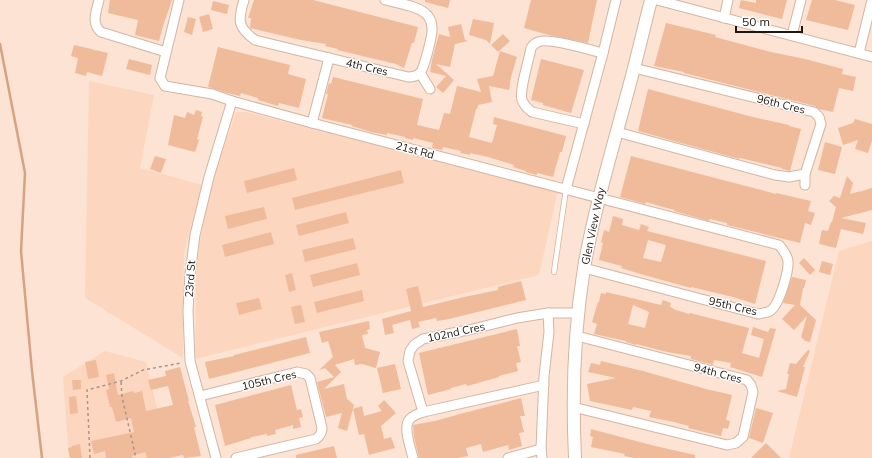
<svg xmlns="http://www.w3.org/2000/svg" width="872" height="458" viewBox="0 0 872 458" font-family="Mulish,sans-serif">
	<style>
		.built { fill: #fdd6bf }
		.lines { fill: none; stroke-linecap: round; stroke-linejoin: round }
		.stream { stroke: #d6a282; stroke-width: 2.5 }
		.building { fill: #f0bb9a; fill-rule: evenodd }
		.service-casing { stroke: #d3b5a2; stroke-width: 6 }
		.minor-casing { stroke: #d3b5a2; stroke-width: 11 }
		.tertiary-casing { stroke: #d3b5a2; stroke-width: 14 }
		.path { stroke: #aa9689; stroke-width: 1.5; stroke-dasharray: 3 3; stroke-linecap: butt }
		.service { stroke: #fff; stroke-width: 4.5 }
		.minor { stroke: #fff; stroke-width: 9 }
		.tertiary { stroke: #fff; stroke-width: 12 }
		.labels { text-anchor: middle; stroke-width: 3; stroke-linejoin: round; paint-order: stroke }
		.street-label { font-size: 11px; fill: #21160f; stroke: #fff }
	</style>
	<rect width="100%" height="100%" fill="#fce3d3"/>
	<g class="built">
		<path d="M89 81 154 95 140 168 202 185 184 253 183 358 85 298Z"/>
		<path d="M236 112H246L558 190 539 275 195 359 196 266 209 191Z"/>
		<path d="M872 241V458H789L839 251Z"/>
		<path d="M105 351 146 362 169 458H69L63 377Z"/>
	</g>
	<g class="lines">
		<path class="stream" d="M0 44 25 173 21 251 32 371 42 458"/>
	</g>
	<g class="building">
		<path d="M110 0H172L163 26 159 41 135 35 138 20 108 13Z"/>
		<path d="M254 0H313L418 27 414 43H412L404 68 396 64 337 50 338 49 325 46 326 44 301 40 250 28 251 18H248Z"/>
		<path d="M425 0H450L448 8 425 2Z"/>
		<path d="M531 0H597L588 43 549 35 524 28Z"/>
		<path d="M741 0 756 3V0H787L782 19 739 8Z"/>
		<path d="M812 0H835L855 5 848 30 806 20Z"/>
		<path d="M213 1 229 5 227 14 211 10Z"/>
		<path d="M209 14 213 29 203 32 199 17Z"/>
		<path d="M188 17 196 19 192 35 184 32Z"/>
		<path d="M473 19 494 23 490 44 486 40 469 35Z"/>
		<path d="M666 23 716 35 715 37 771 52 805 59 843 69 842 74 856 77 853 91 839 88 833 112 819 109 815 106 684 73V72L654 66Z"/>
		<path d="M461 24 465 40 468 41 455 44 450 67 436 64 454 80 443 93 436 87 446 76 430 72 432 60 439 34 450 37 448 27Z"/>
		<path d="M503 34 510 41 498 52 491 45Z"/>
		<path d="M74 45 108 53 102 76 87 72 86 76 75 73 78 58 71 56Z"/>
		<path d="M218 47 290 65 288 74 306 79 299 108 279 103 278 106 258 100V98L241 93 240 96 227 93 208 87Z"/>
		<path d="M500 51 517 57 511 77 509 90 489 86 492 102 478 105 477 109H476L469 137 492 143 497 125 493 124 494 117 566 136 562 152H560L553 177 537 173V175L526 172V171L513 167 514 165 488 157 470 153V155L460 153 461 151 443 147 442 150 432 148 433 143 413 138V140L405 138V137L387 133V135L371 132 352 126V125L322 118 328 94H326L329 83 331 84 333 77 423 99 417 125 439 130 444 113 450 114 457 86 481 92 477 79 493 76Z"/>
		<path d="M129 59 152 65 150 75 126 69Z"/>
		<path d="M541 59 584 70 571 113 543 105V103L531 100Z"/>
		<path d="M648 89 749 116 789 125V126L801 129 790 171 782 169V168L740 158 739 159 638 131Z"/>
		<path d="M196 110 202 112 201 116 203 117 197 139 199 140 195 152 168 145 174 115 185 118 187 112 194 115Z"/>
		<path d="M855 119 872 124V141L868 153 855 149 858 140 843 145 838 128 853 123Z"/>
		<path d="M825 142 842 147 835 174 818 170Z"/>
		<path d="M155 156 166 159 161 173 150 169Z"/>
		<path d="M631 156 776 194V193L811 201 808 211 815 213 811 225 805 223 800 243 727 225V223L710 219 709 221 674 211 675 210 663 207 646 202 645 204 620 197Z"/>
		<path d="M294 168 297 180 247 193 244 181Z"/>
		<path d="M401 170 404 183 295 210 292 198Z"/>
		<path d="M847 176 853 183 850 194 861 191 862 192V191L872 188V210L841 218 866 223 863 234 841 229 836 248 819 244 822 230 828 231 831 222H832L836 207 829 201 834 196 840 198Z"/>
		<path d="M264 207 267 219 228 229 225 216Z"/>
		<path d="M346 212 349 223 299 236 296 225Z"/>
		<path d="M613 216 623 219 622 225 639 230 641 224 649 227 647 231 766 261 755 304 733 297 691 287V288L644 275 621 268 622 266 599 260 603 243 601 242 604 230 609 232ZM648 240 666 245 661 262 643 258Z"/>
		<path d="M271 232 274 244 225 257 222 245Z"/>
		<path d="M353 238 356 249 305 262 302 250Z"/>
		<path d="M804 258 815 270 810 275 799 263Z"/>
		<path d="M822 261 833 264 830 275 819 272Z"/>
		<path d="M357 263 360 275 313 287 310 275Z"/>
		<path d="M292 273 296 290 289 292 285 275Z"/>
		<path d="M792 277 806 280 804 288H803L800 305 816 320 810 342 805 341 801 337 807 316 794 330 782 319 795 305 783 303Z"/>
		<path d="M521 281 526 300 449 319 437 321 436 318 418 322 420 327 412 329 410 320 392 325 394 333 385 335 382 319 411 311 406 289 418 286 423 307 464 297 498 290V287Z"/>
		<path d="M362 290 364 301 317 313 314 302Z"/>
		<path d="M606 292 661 305 663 300 671 303 670 307 673 308V309L689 314 690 313 749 328 742 353 759 358 764 339 751 335 753 327 768 332 770 328 776 329 762 377 730 367 731 363 714 360 713 365 691 359V356L667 352 636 344V345L626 342V341L594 334 597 324 592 322 598 302H599L601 293 606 294ZM633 305 649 312 645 328 628 324Z"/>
		<path d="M259 298 262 309 239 315 236 303Z"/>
		<path d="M301 305 305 322 295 324 291 307Z"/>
		<path d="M369 321 370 329 367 330 368 334 362 335 365 348 380 352 376 368 362 364 355 365 354 359 335 365 341 372 324 389 344 384 347 399 354 405 347 431 338 428 342 413 326 417 317 382 334 377 325 368 319 370 333 357 328 341 322 343 319 332Z"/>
		<path d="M517 329 520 346H517L521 362 516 363 518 371 499 376V377L467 386 466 384 451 388V389L428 395 419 353Z"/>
		<path d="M306 337 310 353 209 379 205 362 234 356V355Z"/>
		<path d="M808 350 810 351 803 367H805L797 397 777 391 786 389 789 374H787L790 363 796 364Z"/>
		<path d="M96 360 99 377 88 379 85 362Z"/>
		<path d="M601 361 643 371 706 389 732 395 726 420 730 421 728 429 723 428 721 436 688 428 689 426 674 422 649 417 651 411 633 407 632 410 590 401 587 384 616 378 588 372 591 363 600 365Z"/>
		<path d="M395 364 401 389 383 393 377 368Z"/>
		<path d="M180 367 189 401H188L196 427H194L201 456 184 458 183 455 169 458H147L145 452 132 456V458H106L105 451 94 454 91 441 134 432 131 418 116 422 112 407H110L106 390 109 389 106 375 114 373 118 395 133 391 134 393 142 391 146 411 173 405 168 386 151 390 148 380 166 376 165 371Z"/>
		<path d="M72 380H81V389L73 390Z"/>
		<path d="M291 385 297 410 301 409 303 417 299 418 301 427 293 429V425L275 430 276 434 267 436V434L251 437V438L225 446 215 405Z"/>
		<path d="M76 396 78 413 70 414 69 397Z"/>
		<path d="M521 398 525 416H520L524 432 519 433 522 446 509 450 508 445 483 452 481 444 466 448 468 456 458 458H419L414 437 413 425 435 421 460 414Z"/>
		<path d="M384 400 396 413 381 426 384 439 391 437 395 448 369 455 364 434 359 435 353 409 362 406 364 416 382 411 378 406Z"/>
		<path d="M756 408 773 413 763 443 749 438Z"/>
		<path d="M591 429 651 445 695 455V458H634L624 456 625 454 591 447 593 437 590 436Z"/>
		<path d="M766 443 781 458H751Z"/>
		<path d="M80 444 82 458H70L68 448 72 447V446Z"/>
		<path d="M334 446 337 458H296V455Z"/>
	</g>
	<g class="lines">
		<defs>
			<path id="service" d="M554 272 566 189"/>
			<g id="minor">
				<path d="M99 0C96 12 91 24 101 32L166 52"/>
				<path d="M179 0 160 78 165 86 212 94 232 101 312 123 779 245C783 250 787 254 788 261 789 271 779 306 770 311 767 313 761 313 758 314L584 268"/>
				<path d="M244 0C238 20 237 27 255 40L408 77C412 77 417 76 420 73 424 69 433 34 432 28 432 24 431 20 428 16 421 6 397 3 385 0"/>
				<path d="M657 0 872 57"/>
				<path d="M724 18 728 0"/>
				<path d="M792 35 801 0"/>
				<path d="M859 53 872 0"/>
				<path d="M420 73 430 89"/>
				<path d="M312 123 329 58"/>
				<path d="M584 124 532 112C528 109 524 105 522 100 519 90 529 60 531 48 533 45 535 43 538 42 548 37 590 50 603 53"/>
				<path d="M617 132 775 175 789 177 805 174 821 124 819 117 814 112 634 68"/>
				<path d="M805 185V174"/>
				<path d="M566 189 603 53 616 0"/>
				<path d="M544 385 423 412 408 361 410 351 414 345 423 339 473 329 517 318 548 313"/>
				<path d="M200 396 297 372 306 374 310 378 322 428C322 433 320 436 316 439L236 458"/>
				<path d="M573 407 727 445 736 443 743 437 753 392 751 385 747 380 577 336"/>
				<path d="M216 458 190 361 188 311 190 274 195 235 209 177 232 101"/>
				<path d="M413 458C411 449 403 428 409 420 412 416 418 414 423 412"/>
				<path d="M508 458 541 449"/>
				<path d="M542 458 541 449 544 376 549 332 548 313H579"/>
			</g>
			<path id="tertiary" d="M575 458C572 395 574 330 584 268 596 200 617 134 634 68 640 45 645 23 651 0"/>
		</defs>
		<use href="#service" class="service-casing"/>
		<use href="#minor" class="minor-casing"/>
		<use href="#tertiary" class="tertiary-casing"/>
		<g class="path">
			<path d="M121 382 122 397 136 458"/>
			<path d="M90 458 87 390 121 381 143 370 181 363"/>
		</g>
		<use href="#service" class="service"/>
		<use href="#minor" class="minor"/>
		<use href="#tertiary" class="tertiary"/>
	</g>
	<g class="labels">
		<g class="street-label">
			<text transform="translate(367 67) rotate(13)" y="4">4th Cres</text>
			<text transform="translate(781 104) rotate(14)" y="4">96th Cres</text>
			<text transform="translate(415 150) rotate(15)" y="4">21st Rd</text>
			<text transform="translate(593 226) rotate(-78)" y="4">Glen View Way</text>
			<text transform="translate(190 279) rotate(-86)" y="4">23rd St</text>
			<text transform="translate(733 306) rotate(13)" y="4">95th Cres</text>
			<text transform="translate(456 332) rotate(-12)" y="4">102nd Cres</text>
			<text transform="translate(718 373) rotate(15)" y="4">94th Cres</text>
			<text transform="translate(269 380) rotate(-13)" y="4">105th Cres</text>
		</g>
	</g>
	<path d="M736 26v6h66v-6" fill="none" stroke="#21160f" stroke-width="2"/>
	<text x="742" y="26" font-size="12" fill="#21160f" stroke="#ffffff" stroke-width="3" paint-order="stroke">50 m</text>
</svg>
